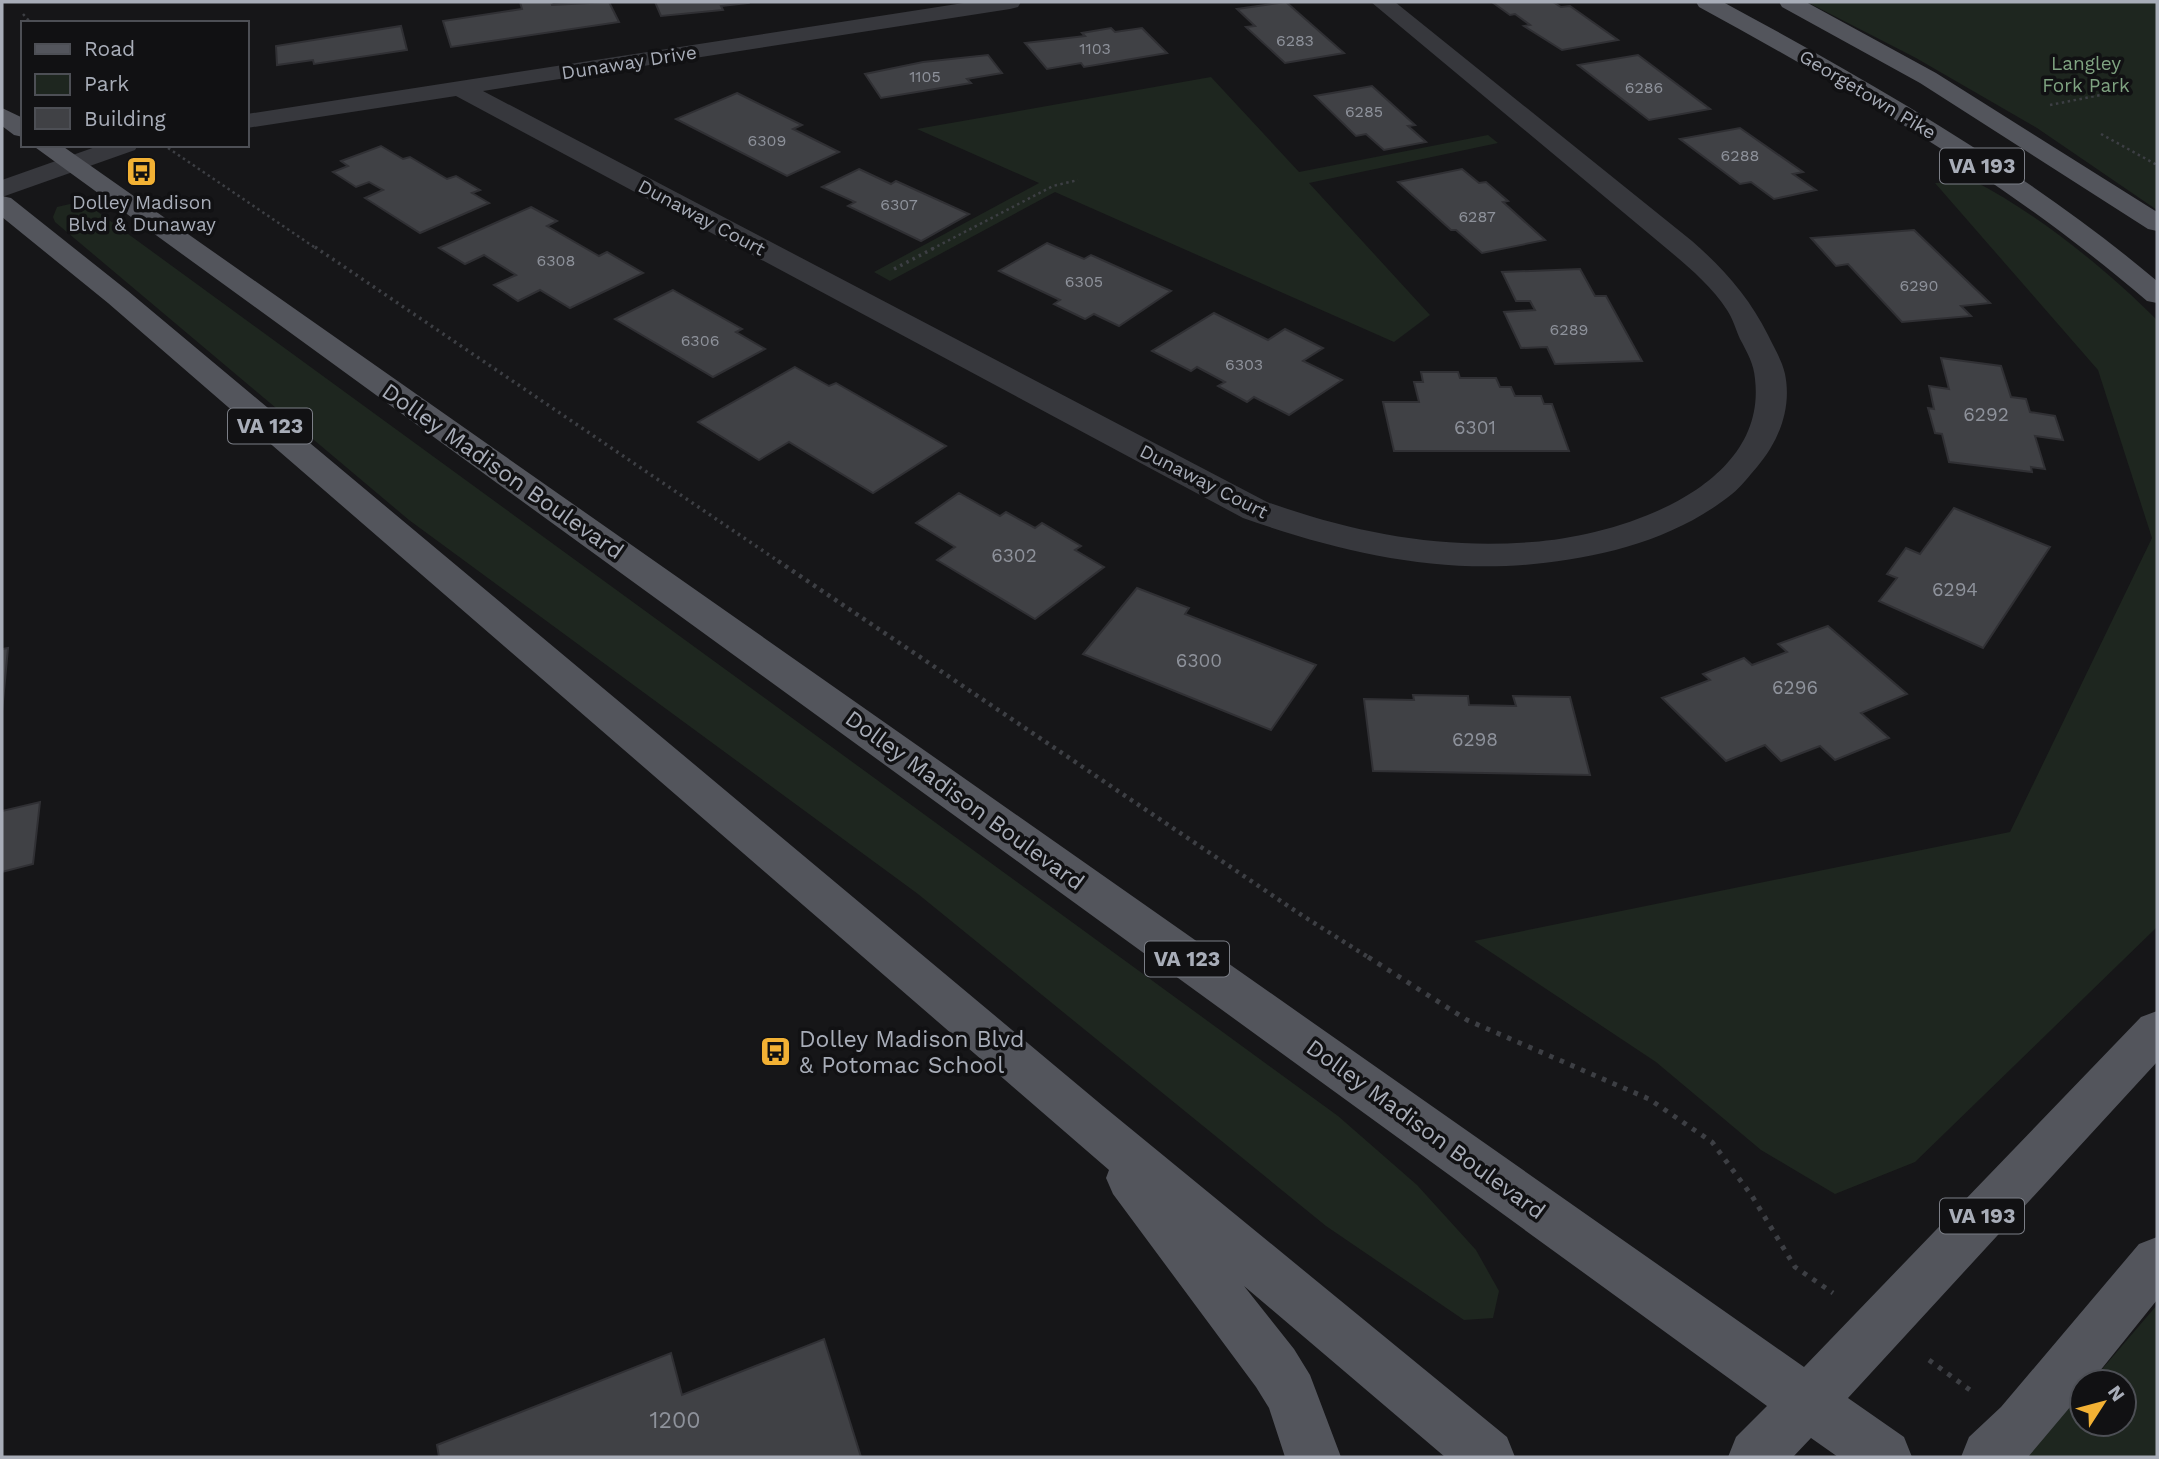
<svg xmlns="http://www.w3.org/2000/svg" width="2159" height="1459" viewBox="0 0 2159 1459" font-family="'Work Sans',sans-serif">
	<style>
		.green { fill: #1e261f }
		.building { fill: #404145; stroke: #303034; stroke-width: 2 }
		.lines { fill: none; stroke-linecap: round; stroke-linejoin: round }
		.path-far3 { stroke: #3d3f44; stroke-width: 2.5; stroke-dasharray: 2.5 3.5; stroke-linecap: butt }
		.path-far2 { stroke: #3d3f44; stroke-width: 3.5; stroke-dasharray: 2.5 4.5; stroke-linecap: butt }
		.path-far1 { stroke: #3d3f44; stroke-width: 4.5; stroke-dasharray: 3.5 5; stroke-linecap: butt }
		.path { stroke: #3d3f44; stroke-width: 5; stroke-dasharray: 4.5 7; stroke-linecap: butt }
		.minor { fill: #37383d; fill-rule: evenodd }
		.major { fill: #53555c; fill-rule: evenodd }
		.labels { text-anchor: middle; stroke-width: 7; stroke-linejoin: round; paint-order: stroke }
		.far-number-label { font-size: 16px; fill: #8e929b }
		.far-street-label { font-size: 19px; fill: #a8adb8; stroke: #111113 }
		.far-park-label { font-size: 19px; fill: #7fa381; stroke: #111113 }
		.far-poi-label { font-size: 19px; fill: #a8adb8; stroke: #111113 }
		.number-label { font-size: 19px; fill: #8e929b }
		.shield { fill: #111113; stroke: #7b7e86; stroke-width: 2 }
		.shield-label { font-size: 21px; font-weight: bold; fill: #a8adb8 }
		.street-label { font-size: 23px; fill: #a8adb8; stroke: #111113 }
		.poi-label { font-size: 23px; fill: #a8adb8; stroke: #111113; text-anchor: start }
		.near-number-label { font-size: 23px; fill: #8e929b }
	</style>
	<rect width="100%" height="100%" fill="#161618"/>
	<g class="green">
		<path d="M1807 2H2157V210L2037 128 1916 58Z"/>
		<path d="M1211 77 1299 172 1488 135 1498 143 1309 183 1430 315 1394 342 1055 192 890 281 874 272 1039 183 917 129Z"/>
		<path d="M1974 181C2038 214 2106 269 2157 320V927L1915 1162 1835 1194 1761 1150 1656 1062 1474 941 2010 832 2152 538 2098 370 1935 183Z"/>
		<path d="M70 204H87L1338 1116 1417 1185 1476 1250 1499 1291 1493 1318 1464 1320 1326 1226 918 894 409 520 55 222 53 217 57 207Z"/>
		<path d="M2157 1305V1457H2027L2082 1393V1424H2124V1382H2091Z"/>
	</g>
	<g class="building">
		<path d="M520 2H551L552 5 609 2 619 22 451 47 443 21 522 9Z"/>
		<path d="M655 2H747L748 3 721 6 723 10 661 16Z"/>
		<path d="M1286 2 1344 53 1285 63 1246 27 1255 26 1237 9Z"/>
		<path d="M1492 2H1553L1561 7 1570 6 1618 40 1562 50 1524 26 1530 25 1515 14 1510 15Z"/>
		<path d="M401 26 407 50 314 64 313 60 277 65 276 46Z"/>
		<path d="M1111 28 1115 32 1142 28 1167 53 1084 67 1081 63 1047 69 1025 43 1085 36 1082 33Z"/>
		<path d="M988 55 1002 73 967 79 971 83 881 98 865 74 923 62Z"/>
		<path d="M1638 55 1710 109 1649 120 1578 65Z"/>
		<path d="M1372 86 1415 125 1408 126 1426 142 1384 150 1366 134 1356 136 1315 96Z"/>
		<path d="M737 93 802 125 793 129 839 152 787 176 676 119Z"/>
		<path d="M1740 128 1803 172 1793 174 1816 190 1774 199 1751 182 1740 184 1680 139Z"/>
		<path d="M381 146 403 159 410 157 447 179 456 176 480 190 472 193 489 203 420 233 365 198 383 190 369 182 356 187 333 172 348 166 341 161Z"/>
		<path d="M859 169 891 184 896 181 969 214 921 241 848 206 855 202 822 187Z"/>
		<path d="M1462 169 1479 183 1486 182 1508 201 1503 202 1545 240 1482 253 1456 230H1451L1398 182Z"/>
		<path d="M531 207 557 221 547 226 599 256 607 252 643 273 570 308 540 290 518 301 494 285 516 275 484 255 465 264 439 248Z"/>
		<path d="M1914 230 1990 303 1961 306 1971 316 1902 322 1848 264 1836 266 1811 238Z"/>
		<path d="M1047 243 1084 259 1091 255 1171 291 1119 326 1094 314 1085 319 1054 304 1060 300 999 271Z"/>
		<path d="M1580 269 1595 296H1606L1642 361 1555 364 1547 347 1521 348 1504 312 1535 310 1530 301H1516L1502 272Z"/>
		<path d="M673 290 742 329 736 332 765 349 713 377 615 319Z"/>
		<path d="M1214 313 1268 340 1285 329 1323 348 1303 361 1342 380 1289 415 1254 397 1247 402 1218 386 1225 382 1197 367 1191 371 1152 351Z"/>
		<path d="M1941 358 2001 366 2011 397 2026 399 2030 412 2055 416 2063 440 2035 436 2045 469 2031 467 2032 472 1949 462 1942 434 1935 433 1928 408 1934 409 1929 386 1949 389Z"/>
		<path d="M795 367 829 386 836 383 946 446 873 493 789 442 759 460 698 422Z"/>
		<path d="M1421 372H1458L1460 378H1496L1500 387H1511L1515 396H1541L1544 404H1552L1569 451H1394L1383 402H1419L1414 382H1423Z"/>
		<path d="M959 493 1000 516 1006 512 1035 528 1042 523 1081 546 1075 550 1104 567 1035 619 937 560 955 547 916 523Z"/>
		<path d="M1954 508 2050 547 1983 648 1879 601 1897 578 1887 574 1906 548 1920 554Z"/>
		<path d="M1137 588 1189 608 1185 614 1316 665 1271 730 1083 654Z"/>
		<path d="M1828 626 1907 694 1861 713 1889 738 1835 760 1820 746 1781 761 1765 745 1726 761 1662 698 1710 680 1703 674 1744 658 1752 665 1787 652 1778 644Z"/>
		<path d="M8 648 2 712V649Z"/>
		<path d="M1413 695 1468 696 1469 705 1516 706 1513 696 1570 697 1590 775 1373 771 1364 699 1414 700Z"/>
		<path d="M40 802 33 864 2 872V811Z"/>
		<path d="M824 1339 861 1457H439L437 1445 671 1353 682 1395Z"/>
	</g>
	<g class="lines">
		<g class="path-far3">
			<path d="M23 14 31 23"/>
			<path d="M2050 105 2131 89"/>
			<path d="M2101 134 2157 165"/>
			<path d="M168 148 317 249"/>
			<path d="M932 249 1053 186 1078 180"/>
		</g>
		<g class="path-far2">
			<path d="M315 247 781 563"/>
			<path d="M894 269 936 247"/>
		</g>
		<path class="path-far1" d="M778 561 1300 914 1371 959"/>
		<g class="path">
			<path d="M1368 957 1467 1020 1649 1099 1712 1142 1752 1196 1795 1267 1833 1293"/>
			<path d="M1929 1360 1970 1390"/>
		</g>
		<g class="minor">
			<path d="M970 2H1021L1018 7 1010 9 483 91 1267 502C1355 533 1438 549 1532 542 1617 536 1768 489 1755 379 1754 364 1747 352 1740 339 1736 330 1733 319 1727 310 1713 288 1692 270 1672 253L1371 2H1395L1692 241C1724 269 1749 297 1768 335 1774 348 1782 360 1785 374 1792 408 1779 441 1757 467 1749 476 1741 487 1732 494 1676 539 1604 557 1534 564 1434 574 1337 551 1243 518L456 96 247 128V114Z"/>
			<path d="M101 145H138L135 150 2 197V180Z"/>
		</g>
		<g class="major">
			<path d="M1696 2H1723C1871 82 2028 172 2157 281V303L2147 301C2012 185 1855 92 1699 7Z"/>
			<path d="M1779 2H1806L1936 73 2157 212V231L2148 229 1920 83 1782 7Z"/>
			<path d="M2 108 23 118V137L14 135 2 126Z"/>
			<path d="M32 145H61L1804 1367 2141 1017 2157 1011V1062L1848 1398 1904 1437 1912 1457H1838L1811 1438 1793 1457H1728L1736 1437 1767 1406Z"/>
			<path d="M2 196 11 198 128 291 1103 1106 1507 1437 1515 1457H1445L1244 1286 1294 1349 1310 1375 1341 1457H1285L1269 1408 1256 1387 1113 1194 1106 1178 1109 1170 108 303 2 217Z"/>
			<path d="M2157 1237V1300L2091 1382H2082V1393L2028 1457H1961L1969 1437 2001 1407 2139 1244Z"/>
		</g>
	</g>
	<defs>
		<symbol id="bus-square" viewBox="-11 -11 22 22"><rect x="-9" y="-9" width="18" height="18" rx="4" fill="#f2b134" stroke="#111113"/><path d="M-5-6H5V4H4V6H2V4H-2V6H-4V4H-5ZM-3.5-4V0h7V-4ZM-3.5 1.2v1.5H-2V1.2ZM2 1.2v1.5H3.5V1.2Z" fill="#111"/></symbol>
	</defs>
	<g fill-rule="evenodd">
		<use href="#bus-square" x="124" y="154" width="35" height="35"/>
		<use href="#bus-square" x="758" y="1034" width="35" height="35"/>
	</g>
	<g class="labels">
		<g class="far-number-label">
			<text x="1295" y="46">6283</text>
			<text x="1095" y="54">1103</text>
			<text x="925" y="82">1105</text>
			<text x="1644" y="93">6286</text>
			<text x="1364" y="117">6285</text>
			<text x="767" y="146">6309</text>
			<text x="1740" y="161">6288</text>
			<text x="899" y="210">6307</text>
			<text x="1477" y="222">6287</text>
			<text x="556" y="266">6308</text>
			<text x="1084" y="287">6305</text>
			<text x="1919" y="291">6290</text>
			<text x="1569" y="335">6289</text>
			<text x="700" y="346">6306</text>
			<text x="1244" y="370">6303</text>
		</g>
		<g class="far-street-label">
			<text transform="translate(629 62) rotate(-9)" y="7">Dunaway Drive</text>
			<text transform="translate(1868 94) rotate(31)" y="7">Georgetown Pike</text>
			<text transform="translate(702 217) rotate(28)" y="7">Dunaway Court</text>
			<text transform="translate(1204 481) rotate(27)" y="7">Dunaway Court</text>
		</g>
		<g class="far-park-label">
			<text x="2086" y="70">Langley<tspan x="2086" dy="22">Fork Park</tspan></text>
		</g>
		<g class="far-poi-label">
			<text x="142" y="209">Dolley Madison<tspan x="142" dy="22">Blvd &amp; Dunaway</tspan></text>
		</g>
		<g class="number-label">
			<text x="1986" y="421">6292</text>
			<text x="1475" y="434">6301</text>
			<text x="1014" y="562">6302</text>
			<text x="1955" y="596">6294</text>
			<text x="1199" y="667">6300</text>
			<text x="1795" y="694">6296</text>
			<text x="1475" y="746">6298</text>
		</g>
		<g class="shield">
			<rect x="1940" y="148.5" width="84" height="35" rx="5"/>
			<rect x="228" y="408.5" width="84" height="35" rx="5"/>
			<rect x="1145" y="941.5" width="84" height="35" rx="5"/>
			<rect x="1940" y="1198.5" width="84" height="35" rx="5"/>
		</g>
		<g class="shield-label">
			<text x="1982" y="173">VA 193</text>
			<text x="270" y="433">VA 123</text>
			<text x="1187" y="966">VA 123</text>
			<text x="1982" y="1223">VA 193</text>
		</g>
		<g class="street-label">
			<text transform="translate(503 471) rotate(35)" y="8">Dolley Madison Boulevard</text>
			<text transform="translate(965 800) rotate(36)" y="8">Dolley Madison Boulevard</text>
			<text transform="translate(1426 1129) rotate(36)" y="8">Dolley Madison Boulevard</text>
		</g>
		<g class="poi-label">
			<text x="799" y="1047">Dolley Madison Blvd<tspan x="799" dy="26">&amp; Potomac School</tspan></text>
		</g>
		<g class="near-number-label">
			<text x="675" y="1428">1200</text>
		</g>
	</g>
	<rect width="2159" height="1459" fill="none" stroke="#a8adb8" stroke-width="7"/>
	<rect x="21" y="21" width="228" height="126" fill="#111113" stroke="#4d4f55" stroke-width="2"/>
	<rect x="35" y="44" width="35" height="10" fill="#53555c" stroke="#4d4f55" stroke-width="2"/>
	<text x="84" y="56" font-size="21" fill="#a8adb8">Road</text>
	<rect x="35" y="74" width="35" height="21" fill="#1e261f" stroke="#4d4f55" stroke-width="2"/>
	<text x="84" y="91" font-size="21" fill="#a8adb8">Park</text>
	<rect x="35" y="108" width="35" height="21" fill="#404145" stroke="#4d4f55" stroke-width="2"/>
	<text x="84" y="126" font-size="21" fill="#a8adb8">Building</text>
	<g transform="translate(2103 1403) rotate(54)"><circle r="33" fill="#111113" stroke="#4d4f55" stroke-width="2"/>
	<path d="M0-5L12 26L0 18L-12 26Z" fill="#f2b134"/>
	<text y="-10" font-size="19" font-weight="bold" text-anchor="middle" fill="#a8adb8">N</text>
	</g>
</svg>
